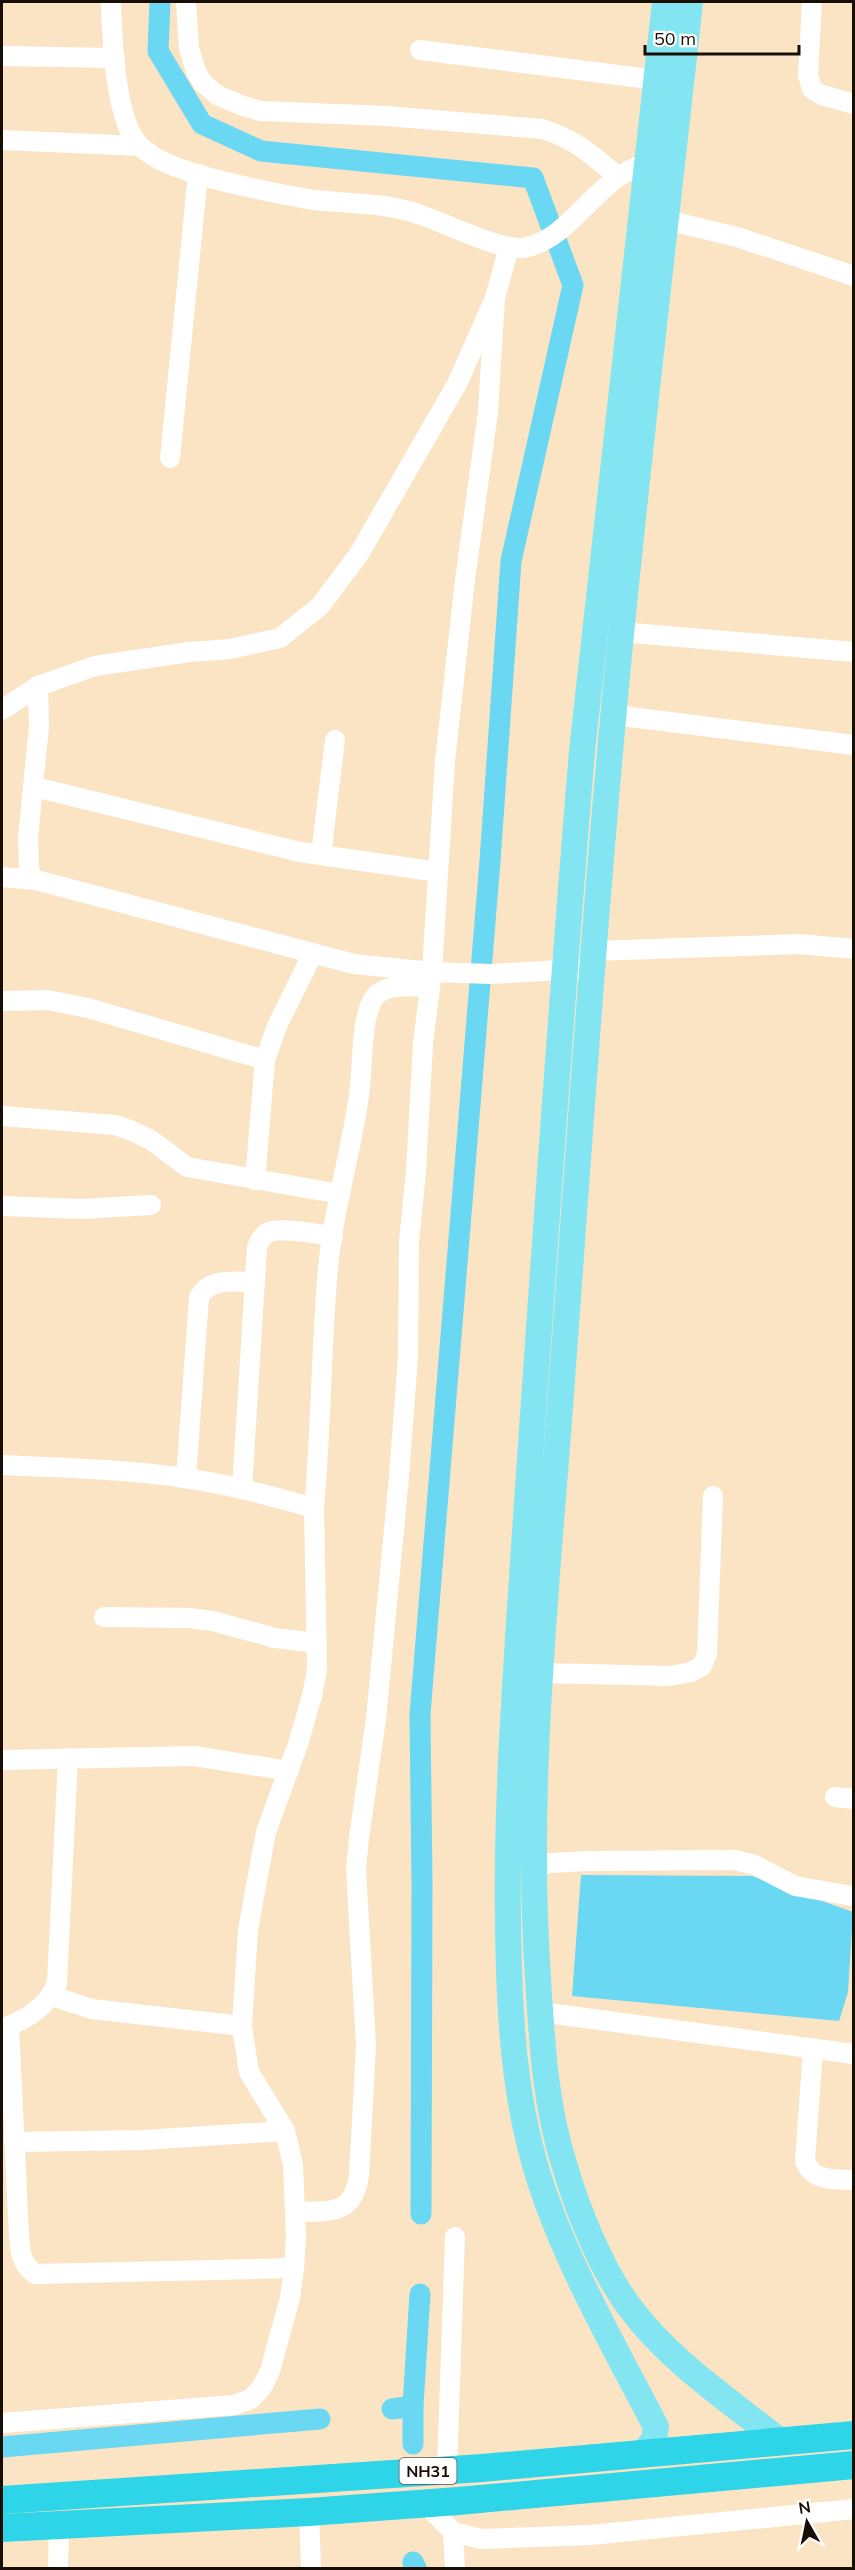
<svg xmlns="http://www.w3.org/2000/svg" width="855" height="2570" viewBox="0 0 855 2570" font-family="Mulish,sans-serif">
	<style>
		.water { fill: #6ad7f3 }
		.lines { fill: none; stroke-linecap: round; stroke-linejoin: round }
		.canal { stroke: #6ad7f3; stroke-width: 21 }
		.minor { stroke: #fff; stroke-width: 20 }
		.major { stroke: #82e5f1; stroke-width: 26 }
		.highway { stroke: #2ed4e7; stroke-width: 28 }
		.labels { text-anchor: middle; stroke-width: 4.5; stroke-linejoin: round; paint-order: stroke }
		.shield { fill: #fff; stroke: #5d5750; stroke-width: 1.5 }
		.shield-label { font-size: 16px; font-weight: bold; fill: #170f05 }
	</style>
	<rect width="100%" height="100%" fill="#fbe4c4"/>
	<path class="water" d="M581 1875 752 1876 853 1912 848 1992 839 2021 572 1996Z"/>
	<g class="lines">
		<g class="canal">
			<path d="M160 2 158 51 202 124 261 151 533 178 573 285 511 561 490 861 420 1714 422 1885 421 2214"/>
			<path d="M392 2409 413 2406 420 2294"/>
			<path d="M413 2444V2406"/>
			<path d="M2 2447 320 2419"/>
			<path d="M413 2562 416 2568"/>
		</g>
		<g class="minor">
			<path d="M111 2C112 36 115 122 140 146 159 164 187 171 210 178 243 186 275 194 308 199 343 204 378 202 412 212 440 220 503 254 528 247 578 234 599 169 658 161"/>
			<path d="M186 2 189 48 196 71 202 82 217 95 243 106 261 111 386 116 542 129C575 139 591 154 617 176"/>
			<path d="M812 2 808 75 812 89 822 95 854 104"/>
			<path d="M420 50 657 80"/>
			<path d="M2 56 115 58"/>
			<path d="M2 140 140 146"/>
			<path d="M666 220 737 237 854 276"/>
			<path d="M170 458 198 174"/>
			<path d="M609 631 854 652"/>
			<path d="M38 686 39 726 28 838 29 868 31 875 36 880 354 964 432 972 491 974 577 969"/>
			<path d="M2 710 38 686 95 666 189 652 230 649 280 638 320 606 359 554 457 384 495 298 509 247"/>
			<path d="M614 715 854 745"/>
			<path d="M35 787 300 852 438 872"/>
			<path d="M321 855 335 740"/>
			<path d="M2 877 36 880"/>
			<path d="M593 951 799 944 854 949"/>
			<path d="M2 1001 47 1000 88 1008 265 1060"/>
			<path d="M2 1116 115 1125 130 1130 151 1140 187 1167 340 1194"/>
			<path d="M255 1180 265 1060 277 1026 313 953"/>
			<path d="M2 1206 81 1209 151 1205"/>
			<path d="M2 1465C63 1468 124 1469 184 1478 228 1484 271 1496 314 1508 321 1432 321 1356 327 1280 331 1218 350 1158 359 1096 363 1072 360 1017 374 998 385 982 413 987 430 987"/>
			<path d="M186 1478 199 1297C211 1277 234 1282 255 1282"/>
			<path d="M242 1489 257 1247C260 1241 262 1235 269 1232 284 1227 316 1234 333 1236"/>
			<path d="M104 1617 189 1618 213 1621 275 1638 317 1643"/>
			<path d="M542 1673 670 1676 691 1672 702 1666 707 1654 713 1496"/>
			<path d="M2 1760 194 1756 289 1771"/>
			<path d="M835 1797 854 1799"/>
			<path d="M535 1864 587 1861 735 1860 755 1865 795 1886 852 1896"/>
			<path d="M52 1996 92 2009 242 2026"/>
			<path d="M540 2012 854 2054"/>
			<path d="M9 2026 19 2235C20 2252 21 2263 35 2274L294 2268"/>
			<path d="M2 2029C26 2019 47 2008 57 1983L68 1758"/>
			<path d="M813 2049 805 2161C813 2182 834 2179 854 2180"/>
			<path d="M14 2142 143 2140 285 2131"/>
			<path d="M295 2212C329 2211 353 2216 359 2176L366 2045 356 1869 359 1838 376 1719 399 1477 408 1356 409 1242 416 1171 423 1043 432 972 445 761 465 580 488 412 495 298"/>
			<path d="M2 2423 234 2405 251 2399 262 2387 270 2371 290 2298 294 2268 296 2238 293 2165 285 2131 249 2072 242 2026 248 1930 266 1832 298 1744 312 1696 317 1669 314 1508"/>
			<path d="M447 2470 455 2237"/>
			<path d="M426 2504 453 2532 481 2539 591 2535 854 2509"/>
			<path d="M309 2512 311 2568"/>
			<path d="M453 2532 455 2568"/>
			<path d="M58 2568 59 2524"/>
		</g>
		<g class="major">
			<path d="M690 2C667 212 642 423 621 634 596 891 579 1149 560 1407 546 1597 525 1788 538 1978 542 2043 545 2105 565 2167 578 2211 601 2268 628 2305 667 2359 727 2399 779 2440"/>
			<path d="M643 2453 654 2440 656 2427C611 2340 553 2241 530 2146 512 2074 509 1998 508 1924 506 1798 516 1673 524 1547 542 1282 560 1016 582 751L665 2"/>
		</g>
		<g class="highway">
			<path d="M2 2500 482 2468 854 2435"/>
			<path d="M2 2528 309 2512 458 2501 854 2465"/>
		</g>
	</g>
	<g class="labels">
		<rect class="shield" x="399.5" y="2458" width="57" height="26" rx="4.5"/>
		<g class="shield-label">
			<text x="428" y="2477">NH31</text>
		</g>
	</g>
	<rect width="855" height="2570" fill="none" stroke="#170f05" stroke-width="6"/>
	<g transform="translate(807 2522) rotate(351)" stroke="#ffffff" stroke-width="4.5" paint-order="stroke">
	<path d="M0-4.5L10 22L0 15L-10 22Z" fill="#170f05"/>
	<text y="-9" font-size="16" font-weight="bold" text-anchor="middle" fill="#170f05">N</text>
	</g>
	<path d="M645 45v9h154v-9" fill="none" stroke="#170f05" stroke-width="3"/>
	<text x="654" y="45" font-size="18" fill="#170f05" stroke="#ffffff" stroke-width="4.5" paint-order="stroke">50 m</text>
</svg>
